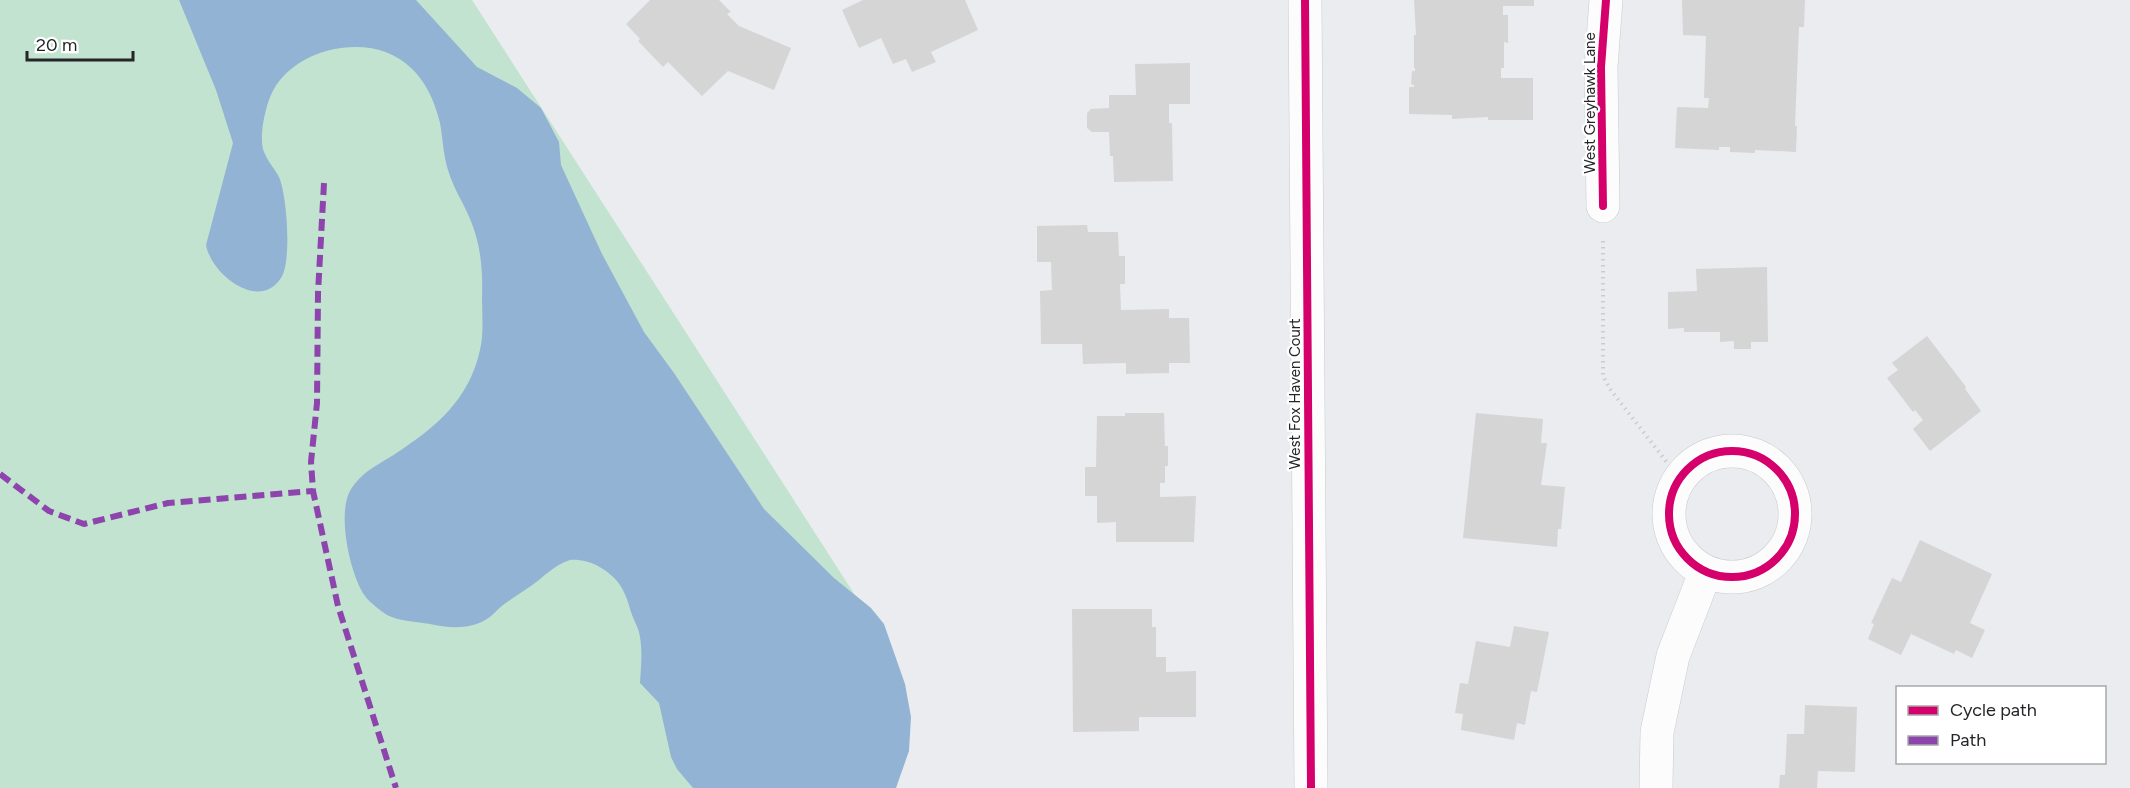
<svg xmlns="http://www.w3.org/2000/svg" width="2130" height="788" viewBox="0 0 2130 788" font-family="Figtree,sans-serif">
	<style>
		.green { fill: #c2e3d0 }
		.water { fill: #93b3d4 }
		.building { fill: #d5d5d5 }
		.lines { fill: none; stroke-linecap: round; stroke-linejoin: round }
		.minor-casing { stroke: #c8cacc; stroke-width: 34 }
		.path { stroke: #ccccce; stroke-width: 4; stroke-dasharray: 1.5 4.5; stroke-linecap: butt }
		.minor { stroke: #fcfcfd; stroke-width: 33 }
		.quiet { stroke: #8e44ad; stroke-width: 6; stroke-dasharray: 12 6; stroke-linecap: butt }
		.cycleway-casing { stroke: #fff; stroke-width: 11 }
		.cycleway { stroke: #d6006c; stroke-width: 8 }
		.labels { text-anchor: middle; stroke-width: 4.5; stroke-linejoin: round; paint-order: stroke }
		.street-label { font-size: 15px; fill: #242528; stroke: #fff }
	</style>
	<rect width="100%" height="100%" fill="#eaecef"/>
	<path class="green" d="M0 0H472L862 606 894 788H0Z"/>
	<path class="water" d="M179 0H416L477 67 517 88 541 108 559 142 561 165 602 254 644 332 674 373 764 509 834 578 871 608 884 624 905 684 911 717 909 751 896 788H693L677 769 671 757 659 703 640 683C641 666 643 649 639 632 637 625 633 619 631 612 625 590 619 578 598 566 591 562 578 559 570 560 559 563 547 573 539 580 528 589 515 596 503 605 498 609 493 615 487 619 470 630 448 628 430 624 417 622 399 621 387 615 381 611 369 602 365 596 350 575 337 514 350 491 361 472 378 465 395 454 436 427 469 400 480 350 484 333 482 315 482 298 483 272 481 244 470 219 464 204 454 189 449 173 443 156 443 139 440 123 428 71 394 41 341 48 315 51 287 66 274 89 266 102 258 138 264 152 268 162 275 169 279 177 287 195 292 262 281 278 259 312 211 274 206 245L233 143 216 90Z"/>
	<g class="building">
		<path d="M650 0H719L731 12 727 14 739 26 791 48 774 90 728 71 702 96 668 62 663 67 638 41 640 39 626 24Z"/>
		<path d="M863 0H965L978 30 931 52 936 62 912 72 906 59 893 64 881 38 859 48 842 10Z"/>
		<path d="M1414 0H1534V6H1503V15H1508V43L1504 42V68H1501V78H1533V120H1488V117L1452 119V115L1409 114V87H1414V85L1411 84 1412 71H1415V68H1414V35H1416Z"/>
		<path d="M1682 0H1805L1804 27H1799L1795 126H1797L1796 152 1755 150V153L1730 152V147H1719V150L1675 148 1677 107 1708 108 1709 98H1704L1706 36 1683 35Z"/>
		<path d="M1190 63V104H1169V123H1172L1173 181 1114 182 1113 156H1110L1109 132H1092L1087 128V113L1091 109 1109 108V95H1136L1135 64Z"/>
		<path d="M1087 225 1088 232H1118L1119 256H1125V284H1120L1121 310 1169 309V318H1189L1190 363H1169V373L1126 374V363L1083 364 1082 344H1041L1040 291 1052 290 1051 262H1037V226Z"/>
		<path d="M1767 267 1768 342H1751V349H1734V341L1720 342V332H1684V328L1668 329V292L1697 291 1696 269Z"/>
		<path d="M1927 336 1966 387 1965 389 1981 411 1930 451 1913 429 1923 420 1915 410 1913 412 1887 378 1898 370 1892 363Z"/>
		<path d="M1125 413H1164L1165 446H1168V466H1165V483H1160V497L1196 496 1194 542H1116V522L1097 523V496H1085V467H1096L1097 416H1125Z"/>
		<path d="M1476 413 1543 419 1541 443H1547L1541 485 1565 487 1561 529H1558L1557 547 1463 538Z"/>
		<path d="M1920 540 1992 574 1970 623 1985 630 1972 658 1956 650 1954 654 1911 634 1901 655 1868 639 1874 624 1871 623 1892 578 1901 582Z"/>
		<path d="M1072 609H1152V627H1156V657H1166V672L1196 671V717H1139V731L1073 732Z"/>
		<path d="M1514 626 1549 632 1537 692 1531 691 1525 725 1517 723 1514 740 1461 730 1463 714 1455 713 1460 683 1468 684 1476 641 1510 647Z"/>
		<path d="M1805 705 1857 707 1855 772 1818 771 1817 788H1779L1780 775H1785L1787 734H1804Z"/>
	</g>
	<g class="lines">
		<defs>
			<g id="minor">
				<path d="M1305 0 1311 788"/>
				<path d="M1603 206 1601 67 1606 0"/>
				<circle cx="1732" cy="514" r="63"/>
				<path d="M1656 788 1657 732 1673 656 1705 573"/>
			</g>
		</defs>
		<use href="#minor" class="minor-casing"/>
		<path class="path" d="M1603 241V376L1610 389 1679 478"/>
		<use href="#minor" class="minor"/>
		<g class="quiet">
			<path d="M324 183 318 293 317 403 311 462 313 491 338 606 396 788"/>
			<path d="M0 474 49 511 84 524 168 503 313 491"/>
		</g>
		<defs>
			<g id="cycleway">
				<path d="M1305 0 1311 788"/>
				<path d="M1603 206 1601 67 1606 0"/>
				<circle cx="1732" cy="514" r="63"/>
			</g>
		</defs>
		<use href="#cycleway" class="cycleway-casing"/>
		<use href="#cycleway" class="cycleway"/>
	</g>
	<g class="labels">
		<g class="street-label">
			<text transform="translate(1590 103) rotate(-90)" y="5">West Greyhawk Lane</text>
			<text transform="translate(1295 394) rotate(-90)" y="5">West Fox Haven Court</text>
		</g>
	</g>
	<rect x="1896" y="686" width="210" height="78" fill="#ffffff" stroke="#a7a8a9" stroke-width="1.5"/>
	<rect x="1908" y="706" width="30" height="9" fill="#d6006c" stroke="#a7a8a9" stroke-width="1.5"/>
	<text x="1950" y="716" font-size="18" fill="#242528">Cycle path</text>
	<rect x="1908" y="736" width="30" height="9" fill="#8e44ad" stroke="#a7a8a9" stroke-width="1.5"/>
	<text x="1950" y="746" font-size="18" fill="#242528">Path</text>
	<path d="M27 51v9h106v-9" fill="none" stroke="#242528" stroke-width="3"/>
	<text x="36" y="51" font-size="18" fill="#242528" stroke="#ffffff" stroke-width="4.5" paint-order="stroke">20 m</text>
</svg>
